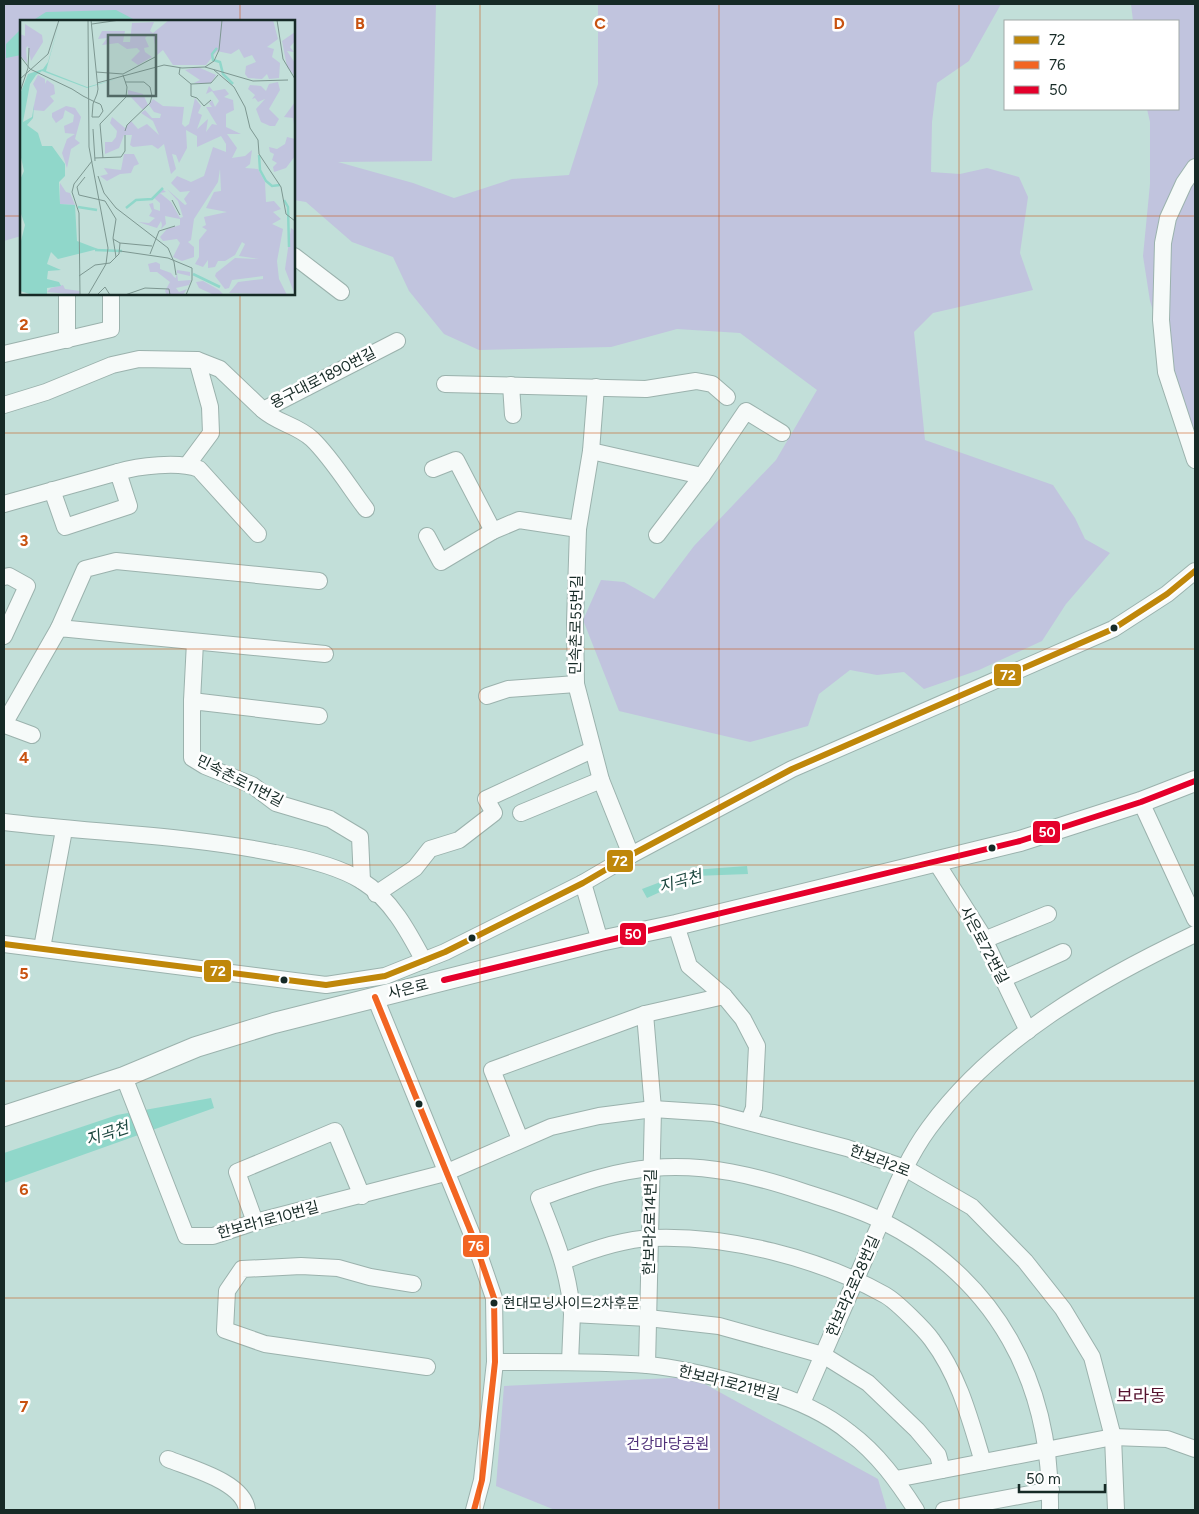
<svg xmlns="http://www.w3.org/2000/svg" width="1199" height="1514" viewBox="0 0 1199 1514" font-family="Figtree,'Noto Sans KR',sans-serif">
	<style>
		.green { fill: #c1c4de }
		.water { fill: #90d7ca }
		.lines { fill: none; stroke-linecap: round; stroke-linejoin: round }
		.minor-casing { stroke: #9bb2ad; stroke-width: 18 }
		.major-casing { stroke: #9bb2ad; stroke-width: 22 }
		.minor { stroke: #f6faf9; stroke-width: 16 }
		.major { stroke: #f6faf9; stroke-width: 20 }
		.bus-1-casing { stroke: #fff; stroke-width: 10 }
		.bus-2-casing { stroke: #fff; stroke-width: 10 }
		.bus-3-casing { stroke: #fff; stroke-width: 10 }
		.bus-1 { stroke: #bf870a; stroke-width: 6 }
		.bus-2 { stroke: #f26522; stroke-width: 6 }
		.bus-3 { stroke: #e4002b; stroke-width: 6 }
		.grid { fill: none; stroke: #c85210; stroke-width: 1; stroke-opacity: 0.55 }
		.bus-dot { fill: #162a26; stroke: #fff; stroke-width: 2 }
		.labels { text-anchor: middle; stroke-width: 5; stroke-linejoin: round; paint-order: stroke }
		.bus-label { font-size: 14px; fill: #162a26; stroke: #fff; text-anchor: start }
		.street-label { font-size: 15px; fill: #162a26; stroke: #fff }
		.park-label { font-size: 15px; fill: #50317a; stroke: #fff }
		.water-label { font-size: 16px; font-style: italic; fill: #1e4840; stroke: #fff }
		.quarter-label { font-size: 18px; fill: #54122d; stroke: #fff }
		.inset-river { fill: none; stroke: #90d7ca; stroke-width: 2.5 }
		.inset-road { fill: none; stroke: #7d9791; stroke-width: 1 }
		.view { fill: #526965; fill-opacity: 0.15; stroke: #526965; stroke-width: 2.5 }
		.inset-edge { fill: none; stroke: #162a26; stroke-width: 2.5 }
		.grid-label { font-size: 16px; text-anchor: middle; font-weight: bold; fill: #c85210; stroke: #fff; stroke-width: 5; stroke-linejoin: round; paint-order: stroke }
		.line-badge { stroke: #fff; stroke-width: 2 }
		.badge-label { font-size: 14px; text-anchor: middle; font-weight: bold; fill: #fff }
	</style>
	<rect width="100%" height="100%" fill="#c2dfd9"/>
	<g class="green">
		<path d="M4 4H436L432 161 338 162 413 183 454 198 512 179 569 175 598 84V4H1001L969 61 937 83 932 122 931 172 960 174 987 168 1019 177 1028 197 1020 253 1033 290 933 313 914 332 925 440 1053 485 1075 518 1085 539 1110 553 1066 604 1042 641 979 670 924 689 904 672 877 675 850 670 819 694 808 726 750 742 619 711 583 620 601 580 624 582 654 599 694 546 776 460 817 390 740 333 677 329 611 347 479 350 444 334 409 291 393 257 352 242 306 202 294 200V21H21V236L4 241Z"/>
		<path d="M1131 4H1195V443L1150 301 1143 256 1150 184V122L1147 109H1178V21H1133Z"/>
		<path d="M692 1377 878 1479 887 1510H555L496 1486 504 1386Z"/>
	</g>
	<g class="water">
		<path d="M116 10 137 21H32L46 12Z"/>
		<path d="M21 29V55L6 58V44Z"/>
		<path d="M747 866 748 874 695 876 647 898 642 889 692 870Z"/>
		<path d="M211 1098 214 1108 4 1183V1153L117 1115Z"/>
	</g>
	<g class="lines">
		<defs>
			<g id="minor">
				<path d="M1195 167 1184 183 1168 218 1163 243 1161 320 1166 372 1195 460"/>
				<path d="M294 256 341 292"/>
				<path d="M67 294V340"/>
				<path d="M4 354 111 329V294"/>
				<path d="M445 384 646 389 696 381 712 384 727 397"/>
				<path d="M511 385 513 415"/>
				<path d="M596 387 591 451 578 529 575 622 576 684 601 780 631 855"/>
				<path d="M4 405 46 392 112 365 139 359 197 360 220 369 263 410 397 341"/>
				<path d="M263 410C277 423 297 425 312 439 331 457 350 488 366 509"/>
				<path d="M591 451 702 476"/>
				<path d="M188 464 211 433 210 407 197 360"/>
				<path d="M433 469 456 460 493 531"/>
				<path d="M118 472C138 466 179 461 199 469L258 534"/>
				<path d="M4 504 118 472 129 506 65 527 52 490"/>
				<path d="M657 535 702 476 746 411 782 433"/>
				<path d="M427 536 441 562 493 531 519 520 578 529"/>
				<path d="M4 577 9 576 27 586 4 636"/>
				<path d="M59 628 85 569 116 561 319 581"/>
				<path d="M487 696 508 689 576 684"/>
				<path d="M192 701 195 642"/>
				<path d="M319 716 192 701V758L205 766 252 785 276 803 330 819 360 837 362 881"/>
				<path d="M4 724 59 628 325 654"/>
				<path d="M5 725 32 735"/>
				<path d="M1141 802 1195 919"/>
				<path d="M521 813 601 780"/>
				<path d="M4 822C94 833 186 835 275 853 303 858 338 866 362 881 391 899 408 931 424 961"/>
				<path d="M936 862 981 933 1028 1031"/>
				<path d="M583 883 600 941"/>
				<path d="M376 894 415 868 430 849 459 840 494 813 486 799 592 750"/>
				<path d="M676 925 689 966 724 996 743 1019 757 1046 754 1108 749 1121"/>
				<path d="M984 940 1048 914"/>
				<path d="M4 944 326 985 385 976 445 952 583 883 631 855 792 769 1113 629 1167 594 1195 571"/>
				<path d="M42 948 64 830"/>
				<path d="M1003 979 1063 952"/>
				<path d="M375 997 473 1237 494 1298 495 1362 482 1480 474 1510"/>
				<path d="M645 1014 653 1109 647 1365"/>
				<path d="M124 1077 186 1236H213L255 1222 445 1173 551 1127 599 1116 653 1109 714 1113 847 1148 905 1168 972 1207 1025 1261 1063 1309 1092 1357 1107 1414 1113 1437 1116 1510"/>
				<path d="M520 1139 492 1070 645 1014 724 996"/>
				<path d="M255 1222 237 1172 335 1131 362 1196"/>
				<path d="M564 1261C591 1250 623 1239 652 1238 728 1235 819 1258 885 1295 896 1301 925 1330 932 1340 959 1376 970 1419 983 1462"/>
				<path d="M413 1284 370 1277 338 1268 301 1266 242 1269 227 1291 225 1330 265 1344 427 1367"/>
				<path d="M495 1362C546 1362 597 1361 647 1365 680 1368 712 1376 744 1385 781 1394 820 1408 850 1433 878 1454 898 1482 916 1510"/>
				<path d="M570 1362 572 1314"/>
				<path d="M802 1403C825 1349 849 1295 873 1240 890 1202 904 1162 929 1128 995 1038 1096 981 1195 934"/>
				<path d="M168 1459C190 1468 244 1482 247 1510"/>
				<path d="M942 1470 938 1455 917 1430 868 1383 823 1355 719 1326 648 1318 572 1314C569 1271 555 1238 539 1198 576 1185 612 1171 652 1168 706 1163 757 1176 807 1193 832 1201 859 1209 882 1221 997 1279 1052 1383 1050 1510"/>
				<path d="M896 1479 1113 1437 1167 1439 1195 1449"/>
				<path d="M944 1510 1051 1490"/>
			</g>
			<path id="major" d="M4 1116 124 1077 196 1047 274 1023 600 941 676 925 1020 841 1141 802 1195 781"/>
		</defs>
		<use href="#minor" class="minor-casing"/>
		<use href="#major" class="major-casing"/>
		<use href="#minor" class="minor"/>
		<use href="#major" class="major"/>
		<defs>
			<path id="bus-1" d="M4 944 326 985 385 976 445 952 583 883 631 855 792 769 1113 629 1167 594 1195 571"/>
			<path id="bus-2" d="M375 997 473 1237 494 1298 495 1362 482 1480 474 1510"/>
			<path id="bus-3" d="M444 980 1020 841 1141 802 1195 781"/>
		</defs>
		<use href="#bus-1" class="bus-1-casing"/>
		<use href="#bus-2" class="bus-2-casing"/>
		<use href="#bus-3" class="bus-3-casing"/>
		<use href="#bus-1" class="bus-1"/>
		<use href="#bus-2" class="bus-2"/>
		<use href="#bus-3" class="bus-3"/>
	</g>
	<path class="grid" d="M240 4V21M480 4V1510M719 4V1510M959 4V1510M4 216H21M294 216H1195M240 294V1510M4 433H1195M4 649H1195M4 865H1195M4 1081H1195M4 1298H1195"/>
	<g class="bus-dot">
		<circle cx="1114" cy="628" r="4.5"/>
		<circle cx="992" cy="848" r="4.5"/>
		<circle cx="472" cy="938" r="4.5"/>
		<circle cx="284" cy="980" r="4.5"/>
		<circle cx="419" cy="1104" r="4.5"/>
		<circle cx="494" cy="1303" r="4.5"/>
	</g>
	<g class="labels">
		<g class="bus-label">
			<text x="503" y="1308">현대모닝사이드2차후문</text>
		</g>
		<g class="street-label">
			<text transform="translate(323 378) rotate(-27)" y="5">용구대로1890번길</text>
			<text transform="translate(576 625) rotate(-89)" y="5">민속촌로55번길</text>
			<text transform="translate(240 781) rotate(27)" y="5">민속촌로11번길</text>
			<text transform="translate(984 945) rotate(62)" y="5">사은로72번길</text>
			<text transform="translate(408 989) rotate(-14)" y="5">사은로</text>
			<text transform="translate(880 1161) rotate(21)" y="5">한보라2로</text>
			<text transform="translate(268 1220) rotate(-15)" y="5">한보라1로10번길</text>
			<text transform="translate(650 1222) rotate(-89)" y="5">한보라2로14번길</text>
			<text transform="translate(853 1286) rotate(-66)" y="5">한보라2로28번길</text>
			<text transform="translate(729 1383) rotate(14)" y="5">한보라1로21번길</text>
		</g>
		<g class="park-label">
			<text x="668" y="1449">건강마당공원</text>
		</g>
		<g class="water-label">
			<text transform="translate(680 881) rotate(-16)" y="6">지곡천</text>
			<text transform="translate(107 1133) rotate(-18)" y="6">지곡천</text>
		</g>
		<g class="quarter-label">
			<text x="1141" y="1402">보라동</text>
		</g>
	</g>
	<g transform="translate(20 20)">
		<rect width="275" height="275" fill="#c2dfd9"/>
		<path d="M149 0H253L258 19 247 27 254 29 252 37 260 43 259 58 249 59 247 54 242 59 228 58 225 54 226 46 236 42 232 35 224 38 219 29 211 34 197 31 186 45H153L143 30 137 35 133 15 129 14 125 18 129 27 124 28 125 32 132 37 118 45 111 40 120 31 117 28 107 29 98 23 82 25 87 18 78 19 82 11H105L103 22H110L112 3 134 2 130 11 133 13ZM5 4 22 15 23 22 11 41 8 26 6 28 7 43 0 35V14L5 16ZM275 12V21L270 27 274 32 267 31 275 43V56L267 47 262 21ZM178 47 196 55 191 63H174L180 60 165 50ZM18 55 25 59V64L27 60 34 65 35 74 30 76 34 81 24 91 13 90 17 71 13 64ZM258 62 260 70 249 89 259 99 255 106H250L241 102 236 89 245 79 238 82 235 78 232 79 235 75 228 69 230 65 241 66 246 71 249 64ZM189 66 193 71 205 69 209 74 204 77 213 80 214 90 206 94V107L221 114H207L217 128 212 138 225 136 232 130 230 144 225 148 238 149 245 162 246 182 254 181 261 189 253 192 261 199 252 204 263 209 257 241 259 259 267 275 209 273 218 262 243 259V256L212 260 209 268 205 269 195 256 196 253 215 238 239 239 219 236 225 224 222 222 215 235 205 241H198L195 247 188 248V240L183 247 175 244 179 237V220L187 210 182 207 186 205 184 197 207 192 186 188 194 172 201 171 200 149 198 162 174 199 171 220 168 222 174 227V237L162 241 153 237 160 223 157 219 143 221 140 217 147 209 160 205V199L145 196 146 204 141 209 142 205 141 201 137 208 118 202 129 203 135 198 129 196 132 191 129 184 133 183 134 189 140 191V183L133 177 142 169 146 172 140 173 151 182 160 198 163 197 158 181 147 169 165 185 167 184 164 179 170 171 160 172 151 163 157 156 171 162 184 156 193 127 206 132V124L201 116 177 127V116L166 110 167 128 159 143 156 135 152 134 156 149 151 154 144 124 138 129 132 125 113 127 110 125 112 115H104L99 128 85 134V122H92L96 117 97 111 90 103 92 97 105 108 111 101 118 109 127 104 139 115 133 101 121 93 125 90 132 98H140L141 94 134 92 129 85 133 79 143 86 164 87 162 104 165 107 169 104 175 78 181 86 178 93 182 95 177 109 188 99 186 112 192 104 197 105 186 87H192L189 83 192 80 195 87 199 81 192 71 186 74ZM108 70 123 74 128 85 123 90 108 74ZM275 82V111L273 98 264 97ZM46 86 55 88 61 97 55 119 60 123 51 129 47 148 42 133 47 119 55 114 45 113 44 106 53 102 54 95 45 90 43 98 36 103 32 97V93ZM267 117 275 119V136L266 148 254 152 253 147 257 143 252 140 254 134 250 132 249 127 257 129 265 124ZM104 134H114L119 144 114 146 111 153 100 154 87 161 80 156 88 154 84 148 101 150ZM40 163 46 172 50 173 55 185 40 184ZM271 208 275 211V275L265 249ZM136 242 140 244V249L151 253 154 257 156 258 157 250 170 252V256L157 253 158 261 171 260 169 265 156 268 159 272 167 269 163 275H147L145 271 150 262 137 252H130L128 244ZM183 261 199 270 204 275H194L179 268 176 262ZM43 265 45 269 60 271 59 275 27 272 31 268Z" fill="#c1c4de"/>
		<path d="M40 0 26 51 67 67 96 59 67 68 22 51 16 55 10 64 3 102 12 97 14 85 13 98 7 105 18 113 22 126H32L45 144V156L39 162 40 184 55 185 57 221 78 229 38 239 31 232 27 244 41 250 28 251 27 259 39 262 41 266 27 268V275H13L0 271V225L5 205 0 191V160L4 151 0 133V74L8 54 23 49 28 42Z" fill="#90d7ca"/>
		<path class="inset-river" d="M197 28 192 34 193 40 200 42 203 54 213 64M239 135 240 150 246 161 252 166 260 165M264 180 268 187 269 227M58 187 77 190M106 188 116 180 132 179 143 168M75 230 102 231M173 254 200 267"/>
		<path class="inset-road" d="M257 0 263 39 275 59M72 4 100 0M0 36 10 49 52 69 63 76 75 82 80 84 81 85 83 91 79 97H72L73 84 74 81 75 79 77 74 78 69 71 0M185 47 194 41 199 30 202 0M160 48 159 54 171 64V76L177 78 184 86 191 80M194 50 214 67 225 87 230 108 238 120 239 134 261 167 266 194 275 201M76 52 103 54 137 36M0 59 28 34 39 0M77 63 144 45 162 48 185 47 233 61 268 60M171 64 191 63 198 55M0 72 8 48 9 28M73 109 75 141M105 111 107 105 130 83 132 76 130 67 124 62H105M75 138 101 137 105 131V115M83 138 80 104 106 77 107 67 103 55M78 156 84 173 96 188 148 228 154 242 156 255M65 157 57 167 59 175 85 181 96 199 93 218 96 237M152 180 160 195M100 223 132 226M100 231 148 238 172 248V260L166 275M130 234 139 211 155 206M59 256 75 245 90 243 99 234 100 223 93 219M60 275 59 193 52 172 54 164 72 141M68 275 86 244 88 228 69 127 68 0M77 275 85 267 90 275M105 275 125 268 149 269 150 275"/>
		<path class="view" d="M88 15H136V76H88Z"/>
		<rect width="275" height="275" class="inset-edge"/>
	</g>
	<g class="grid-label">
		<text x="360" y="29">B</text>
		<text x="600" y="29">C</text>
		<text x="839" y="29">D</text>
		<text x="24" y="330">2</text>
		<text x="24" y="546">3</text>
		<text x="24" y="763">4</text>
		<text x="24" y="979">5</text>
		<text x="24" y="1195">6</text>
		<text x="24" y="1412">7</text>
	</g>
	<g class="line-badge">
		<rect x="993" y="663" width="29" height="24" rx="5" fill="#bf870a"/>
		<rect x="1032" y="820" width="29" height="24" rx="5" fill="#e4002b"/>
		<rect x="606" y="849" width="28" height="24" rx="5" fill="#bf870a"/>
		<rect x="619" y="922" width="28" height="24" rx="5" fill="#e4002b"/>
		<rect x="203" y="959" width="29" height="24" rx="5" fill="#bf870a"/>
		<rect x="462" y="1234" width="28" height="24" rx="5" fill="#f26522"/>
	</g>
	<g class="badge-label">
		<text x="1008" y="680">72</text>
		<text x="1047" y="837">50</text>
		<text x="620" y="866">72</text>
		<text x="633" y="939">50</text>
		<text x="218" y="976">72</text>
		<text x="476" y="1251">76</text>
	</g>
	<rect width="1199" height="1514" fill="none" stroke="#162a26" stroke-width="10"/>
	<rect x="1004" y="20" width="175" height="90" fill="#ffffff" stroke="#a2aaa8"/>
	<rect x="1014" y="36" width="25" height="8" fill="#bf870a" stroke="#a2aaa8"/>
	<text x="1049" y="45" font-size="15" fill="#162a26">72</text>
	<rect x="1014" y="61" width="25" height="8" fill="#f26522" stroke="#a2aaa8"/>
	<text x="1049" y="70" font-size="15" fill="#162a26">76</text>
	<rect x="1014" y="86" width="25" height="8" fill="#e4002b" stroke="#a2aaa8"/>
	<text x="1049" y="95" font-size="15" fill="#162a26">50</text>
	<path d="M1019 1484v8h86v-8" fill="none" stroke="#162a26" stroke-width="2.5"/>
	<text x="1026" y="1484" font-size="15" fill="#162a26" stroke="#ffffff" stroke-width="4" paint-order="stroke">50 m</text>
</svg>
